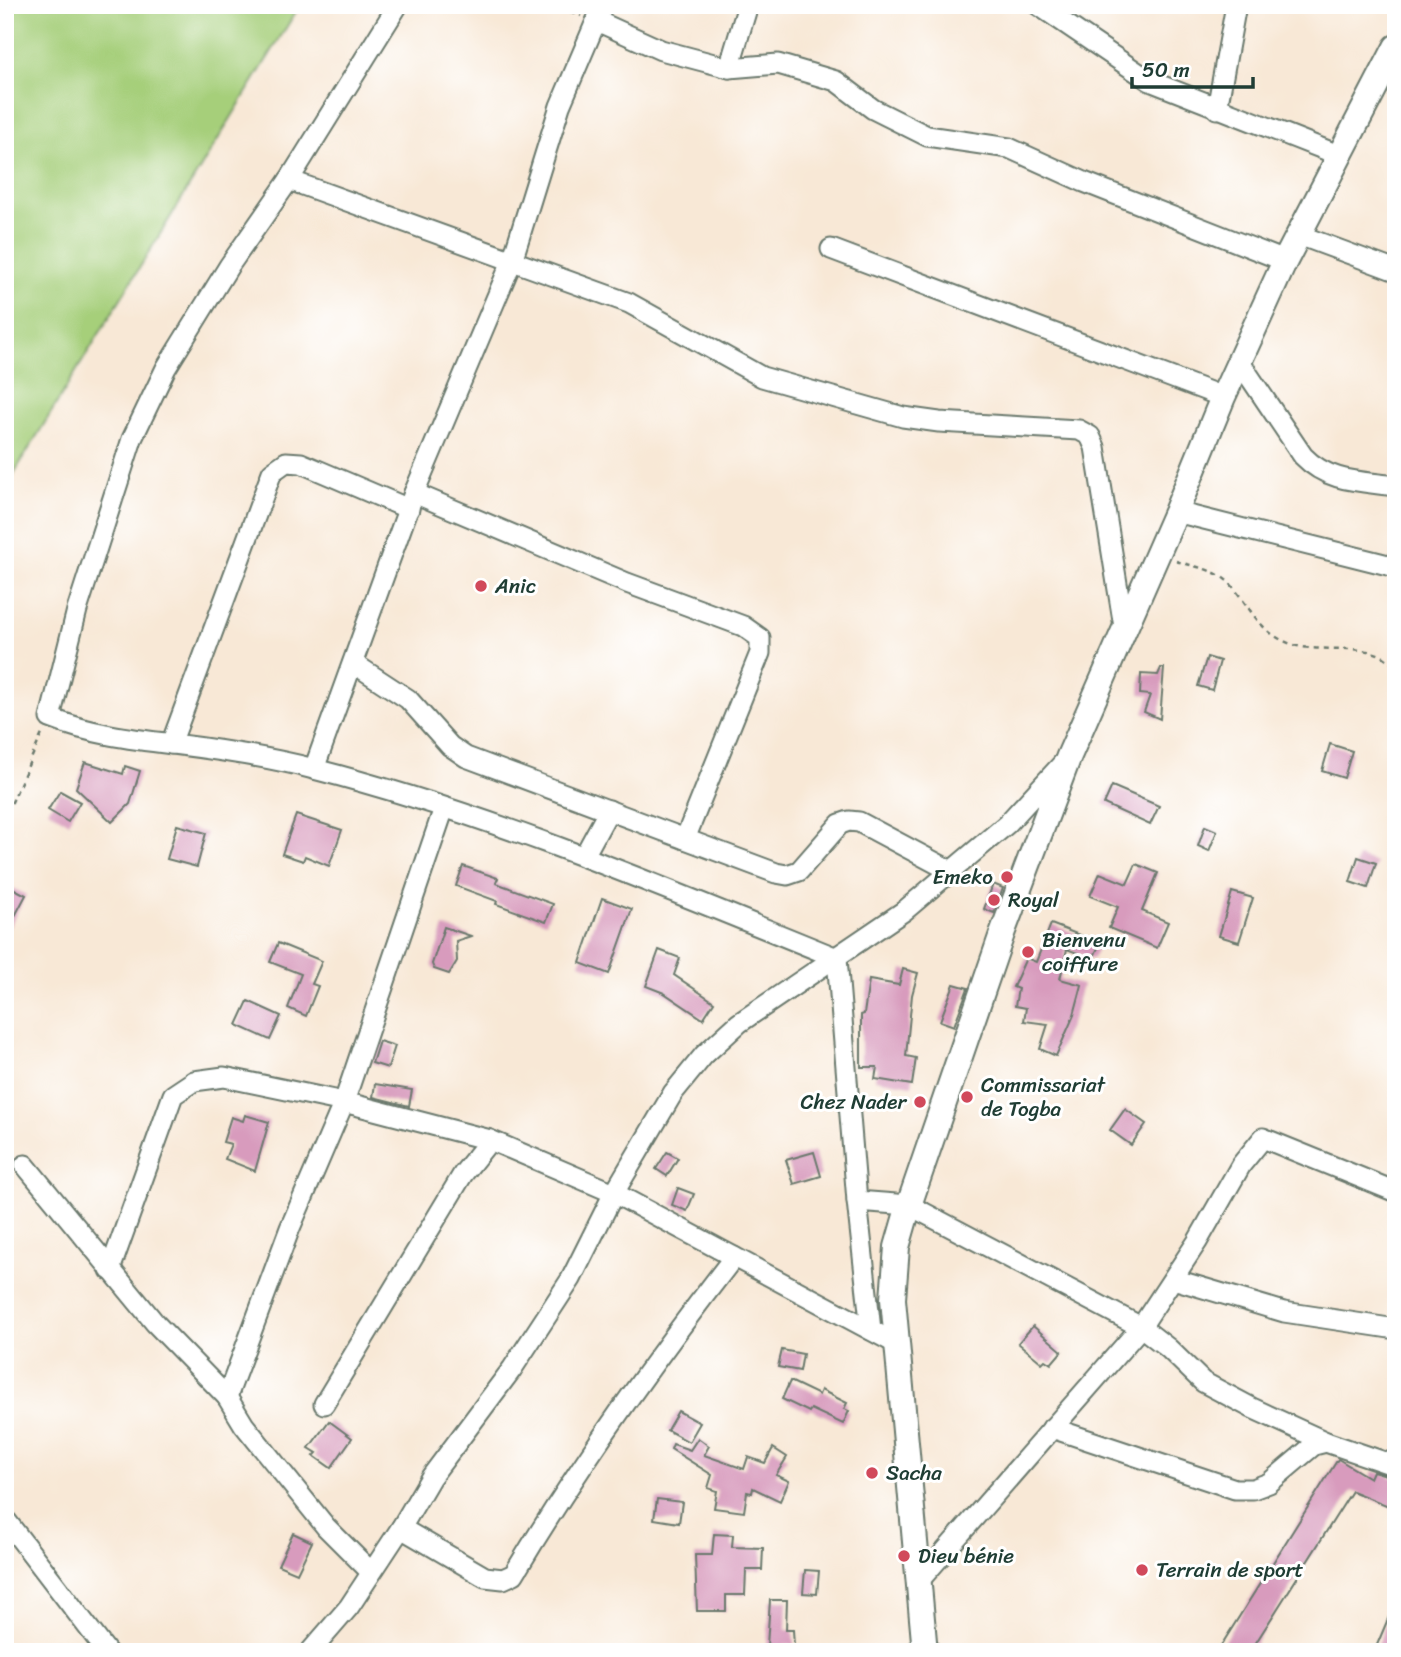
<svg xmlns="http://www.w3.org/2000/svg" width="1401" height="1657" viewBox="0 0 1401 1657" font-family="Sriracha,sans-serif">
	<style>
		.green { fill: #a6cf7a; stroke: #628657; stroke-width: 2 }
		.building { fill: #d89bbd }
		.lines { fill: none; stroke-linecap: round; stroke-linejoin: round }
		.minor-casing { stroke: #6b796d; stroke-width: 23 }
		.tertiary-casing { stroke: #6b796d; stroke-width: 28 }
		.path { stroke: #6b796d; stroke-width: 2.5; stroke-dasharray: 5 5; stroke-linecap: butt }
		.minor { stroke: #fff; stroke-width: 19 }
		.tertiary { stroke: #fff; stroke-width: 24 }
		.poi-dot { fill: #d1495b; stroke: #fff; stroke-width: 2.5 }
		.labels { text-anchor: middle; stroke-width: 6; stroke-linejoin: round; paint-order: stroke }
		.poi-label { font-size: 21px; fill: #1f3d34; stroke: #fff; text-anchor: start }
	</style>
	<rect width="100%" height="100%" fill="#fff"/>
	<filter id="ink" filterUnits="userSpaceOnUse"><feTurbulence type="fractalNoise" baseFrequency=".0143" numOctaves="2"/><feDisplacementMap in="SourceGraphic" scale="14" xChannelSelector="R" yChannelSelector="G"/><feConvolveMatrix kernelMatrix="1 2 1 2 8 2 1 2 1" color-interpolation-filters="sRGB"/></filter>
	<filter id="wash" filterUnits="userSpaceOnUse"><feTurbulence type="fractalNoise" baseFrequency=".00686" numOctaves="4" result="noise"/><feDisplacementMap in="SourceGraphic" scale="28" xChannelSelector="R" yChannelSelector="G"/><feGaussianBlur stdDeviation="1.57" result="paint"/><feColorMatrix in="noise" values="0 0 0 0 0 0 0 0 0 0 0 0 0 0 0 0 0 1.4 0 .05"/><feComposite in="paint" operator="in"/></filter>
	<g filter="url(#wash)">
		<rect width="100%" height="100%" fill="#f8e8d6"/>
		<path class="green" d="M5 5H300L5 488Z"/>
		<g id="blocks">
			<g class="building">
				<path d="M1207 657 1220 661 1212 690 1198 686Z"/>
				<path d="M1161 668H1164L1160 719 1144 712 1150 695 1140 694 1141 674 1158 675Z"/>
				<path d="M1330 744 1352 751 1344 778 1322 771Z"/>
				<path d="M85 762 123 774 125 766 140 771 130 804 112 822 76 788Z"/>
				<path d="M1112 786 1159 806 1150 825 1104 804Z"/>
				<path d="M60 791 80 802 68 822 48 810Z"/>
				<path d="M296 815 342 830 329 866 305 856 303 861 282 854Z"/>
				<path d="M177 825 206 833 197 867 167 859Z"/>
				<path d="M1205 826 1217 831 1209 851 1198 846Z"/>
				<path d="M1358 857 1376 863 1368 888 1350 882Z"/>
				<path d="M1136 864 1158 873 1142 911 1168 922 1157 948 1109 928 1118 907 1090 896 1100 873 1127 884Z"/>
				<path d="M463 866 498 878 496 883 553 904 546 922 496 904 497 901 456 886Z"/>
				<path d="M5 884 26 895 5 935Z"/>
				<path d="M993 884 1003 888 994 913 984 909Z"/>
				<path d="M1232 892 1253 898 1239 942 1219 936Z"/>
				<path d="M602 898 632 909 609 974 580 963Z"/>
				<path d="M1051 924 1100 943 1093 959 1067 949 1060 979 1082 985 1074 1015 1056 1056 1040 1049 1048 1024 1024 1021 1026 1008 1015 1006 1018 989 1013 987 1026 958 1036 962Z"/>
				<path d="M444 927 471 936 456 941 457 961 449 974 434 969 432 964Z"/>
				<path d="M278 943 322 961 312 984 318 986 306 1016 288 1008 301 974 270 962Z"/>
				<path d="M659 950 680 958 674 975 714 1002 703 1019 664 993 646 986Z"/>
				<path d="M903 969 918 973 912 995 906 1056 916 1058 912 1085 875 1079 877 1067H861V1015L864 1014 869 980 899 985Z"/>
				<path d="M954 984 968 988 954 1026 940 1021Z"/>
				<path d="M248 1001 281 1016 270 1040 237 1025Z"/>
				<path d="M379 1041 395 1046 388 1068 372 1063Z"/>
				<path d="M375 1084 412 1090 409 1106 373 1097Z"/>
				<path d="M1125 1109 1146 1124 1131 1145 1110 1130Z"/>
				<path d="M245 1115 269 1122 255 1171 225 1159 231 1144 223 1142 231 1117 243 1121Z"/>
				<path d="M667 1152 678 1158 667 1176 656 1169Z"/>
				<path d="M814 1152 821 1176 794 1184 786 1160Z"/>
				<path d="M678 1188 694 1194 687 1211 672 1205Z"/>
				<path d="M1033 1326 1062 1351 1051 1364 1045 1360 1042 1363 1018 1343Z"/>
				<path d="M782 1350 803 1354 800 1371 778 1367Z"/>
				<path d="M790 1381 819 1395 821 1390 847 1403 844 1409 849 1411 843 1424 811 1409 809 1412 782 1399Z"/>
				<path d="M678 1411 700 1423 689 1442 667 1430Z"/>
				<path d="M329 1421 352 1438 331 1468 314 1456 317 1453 309 1448Z"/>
				<path d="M698 1438 709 1446 704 1455 744 1469 748 1457 765 1463 773 1448 787 1457 776 1475 789 1481 780 1501 753 1488 752 1493 747 1492 744 1512 714 1508 717 1491 708 1488 712 1475 671 1449 673 1444 690 1450Z"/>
				<path d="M1338 1459 1370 1478 1373 1471 1396 1478V1509L1352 1491 1250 1652H1217Z"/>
				<path d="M657 1499 682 1502 679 1523 654 1519Z"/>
				<path d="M293 1533 312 1542 297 1573 278 1565Z"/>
				<path d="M714 1534 733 1535 732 1547 763 1548 762 1570H746L745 1595H726V1611H697L695 1555H712Z"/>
				<path d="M805 1570 819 1571 817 1594 803 1593Z"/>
				<path d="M770 1600H787L786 1630H793L794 1645 767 1646Z"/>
				<path d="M1396 1600V1652H1374Z"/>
			</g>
		</g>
	</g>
	<g filter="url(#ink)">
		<use href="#blocks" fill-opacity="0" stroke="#6b796d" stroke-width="2"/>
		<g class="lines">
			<defs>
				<g id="minor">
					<path d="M398 5 289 180 229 266 166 368 132 439 77 610 50 718C90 734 131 739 173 744 221 750 268 757 314 769 494 815 666 889 837 958L857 1201 871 1330"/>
					<path d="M1038 5 1150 81 1341 156"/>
					<path d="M597 21 661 50 729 68 778 64 836 81 873 109 927 136 1009 148 1084 182 1285 261"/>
					<path d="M729 68 748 5"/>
					<path d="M1217 109 1236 5"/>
					<path d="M289 180 629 303 762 377 903 417 939 422 1079 430 1090 436 1095 447 1124 627"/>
					<path d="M1299 235 1396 271"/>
					<path d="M831 249 1223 397"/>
					<path d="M1239 361 1303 456C1329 483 1361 481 1396 486"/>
					<path d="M414 493 627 583 743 626 760 638V653L685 839"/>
					<path d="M1176 512 1396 567"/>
					<path d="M353 663 408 699 450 746 466 757 776 873 787 875 799 871 840 824 849 821 859 822 951 871"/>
					<path d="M171 744 272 472 286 462 301 463 409 509"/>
					<path d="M314 769 414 493 512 261 560 106 603 5"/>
					<path d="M584 856 609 810"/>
					<path d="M25 1165 155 1323 227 1397 244 1425 326 1527 371 1572"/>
					<path d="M857 1201 909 1205 1141 1327 1168 1348 1203 1382 1252 1408 1326 1442"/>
					<path d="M110 1270 173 1095 194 1081 224 1077 344 1102 490 1140 614 1193 897 1344"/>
					<path d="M1173 1279 1284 1312 1396 1329"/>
					<path d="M227 1397 290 1228 344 1102 444 808"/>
					<path d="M324 1404 463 1174 490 1140"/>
					<path d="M1052 1428 1235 1489H1253L1269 1483 1314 1445 1326 1442 1396 1466"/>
					<path d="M5 1519 107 1652"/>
					<path d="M401 1528 485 1577 503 1579 514 1574C581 1462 654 1360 734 1257"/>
					<path d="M919 1581 1141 1327 1197 1242 1241 1165 1263 1138 1396 1192"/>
					<path d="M310 1652 349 1607 401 1528 431 1477 512 1369 571 1279 614 1193 673 1093 704 1055 739 1023 904 911 1007 824 1064 762"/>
				</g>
				<path id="tertiary" d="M925 1652 893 1299 897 1247 909 1205 1003 931 1069 756 1176 512 1223 397 1285 261 1396 47"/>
			</defs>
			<use href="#minor" class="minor-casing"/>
			<use href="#tertiary" class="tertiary-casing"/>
			<g class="path">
				<path d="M552 5 581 16"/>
				<path d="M1176 561C1192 566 1213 569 1226 580 1232 584 1235 590 1240 596 1256 619 1266 636 1294 645 1324 655 1383 637 1396 672"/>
				<path d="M5 811 12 802 42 734"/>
				<path d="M1396 1146 1389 1149 1396 1148"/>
			</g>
			<use href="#minor" class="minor"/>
			<use href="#tertiary" class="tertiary"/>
		</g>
	</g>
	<g class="poi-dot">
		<circle cx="481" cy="586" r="7"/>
		<circle cx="1007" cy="877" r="7"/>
		<circle cx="994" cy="900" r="7"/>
		<circle cx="1028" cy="952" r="7"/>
		<circle cx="967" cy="1097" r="7"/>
		<circle cx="920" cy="1102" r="7"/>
		<circle cx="872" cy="1473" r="7"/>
		<circle cx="904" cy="1556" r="7"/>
		<circle cx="1142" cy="1570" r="7"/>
	</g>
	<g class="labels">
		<g class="poi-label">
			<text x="495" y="593">Anic</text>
			<text x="993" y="884" text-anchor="end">Emeko</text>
			<text x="1008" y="907">Royal</text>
			<text x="1042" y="947">Bienvenu<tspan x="1042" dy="24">coiffure</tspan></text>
			<text x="981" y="1092">Commissariat<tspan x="981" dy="24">de Togba</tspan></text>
			<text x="906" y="1109" text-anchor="end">Chez Nader</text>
			<text x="886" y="1480">Sacha</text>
			<text x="918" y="1563">Dieu bénie</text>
			<text x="1156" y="1577">Terrain de sport</text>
		</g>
	</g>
	<rect width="1401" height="1657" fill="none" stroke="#fff" stroke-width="28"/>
	<path d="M1132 77v10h121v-10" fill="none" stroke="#1f3d34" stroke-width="3.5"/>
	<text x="1142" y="77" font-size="21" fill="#1f3d34" stroke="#ffffff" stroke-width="5" paint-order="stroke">50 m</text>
</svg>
